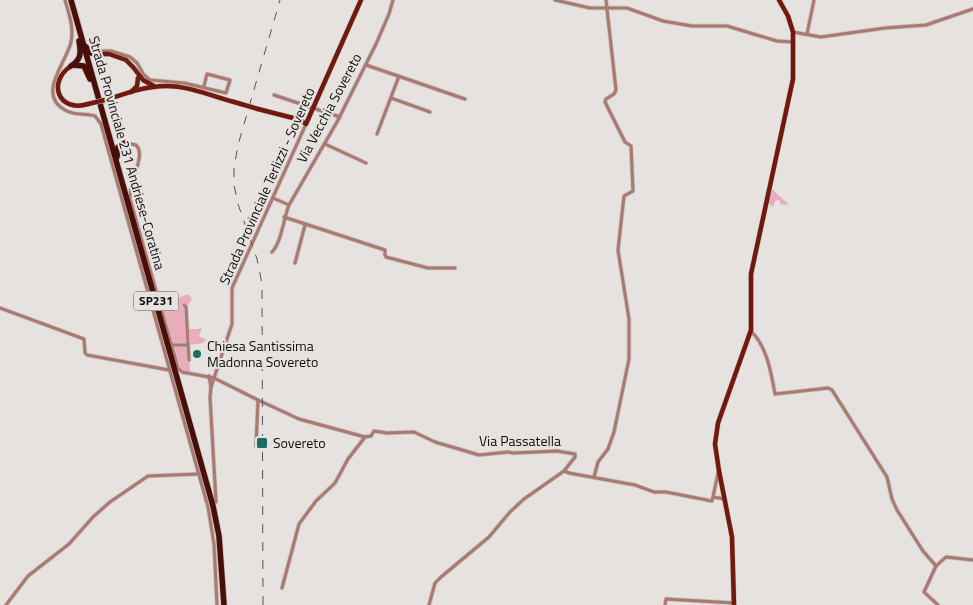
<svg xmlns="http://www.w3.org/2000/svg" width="973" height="605" viewBox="0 0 973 605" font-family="'Titillium Web',sans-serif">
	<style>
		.green { fill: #eaacbb }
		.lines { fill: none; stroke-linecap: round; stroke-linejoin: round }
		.minor-casing { stroke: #c4c0be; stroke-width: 4.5 }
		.major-casing { stroke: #c4c0be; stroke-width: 5.5 }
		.highway-casing { stroke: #c4c0be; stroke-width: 7 }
		.minor { stroke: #ab796f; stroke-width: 3 }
		.major { stroke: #72190f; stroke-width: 4.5 }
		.highway { stroke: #480e08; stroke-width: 5.5 }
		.rail { stroke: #575452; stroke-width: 1; stroke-dasharray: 9 9; stroke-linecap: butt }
		.major-bridge-casing { stroke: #c4c0be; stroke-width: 5.5; stroke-linecap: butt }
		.major-bridge { stroke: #72190f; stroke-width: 4.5 }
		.poi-dot { fill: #1e6a68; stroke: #e6e2df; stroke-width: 2 }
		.labels { text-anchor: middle; stroke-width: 4; stroke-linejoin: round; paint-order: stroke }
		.shield { fill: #e6e2df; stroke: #514e4d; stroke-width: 1 }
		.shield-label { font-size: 12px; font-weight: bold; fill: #110f0e }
		.street-label { font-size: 14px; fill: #110f0e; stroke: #e6e2df }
		.poi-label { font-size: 14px; fill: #110f0e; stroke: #e6e2df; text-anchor: start }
	</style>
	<rect width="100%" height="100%" fill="#e6e2df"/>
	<g class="green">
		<path d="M772 189 788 204V205L780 204V201L778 200 775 201 773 207 768 203Z"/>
		<path d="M188 294 192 299C184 308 186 317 186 329H199L202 327 199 336 206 340 203 343 189 345 190 372 181 370 162 306 168 305V302Z"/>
	</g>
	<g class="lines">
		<defs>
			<g id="minor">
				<path d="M65 0C69 14 74 27 71 42 67 62 36 94 65 110 74 116 85 113 95 116L101 124 208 507 214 544 217 605"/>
				<path d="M555 0 590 8H627L663 21 692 26H727L777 41 793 42"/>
				<path d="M793 32 821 37 885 28 926 25 973 9"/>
				<path d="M807 34 814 0"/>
				<path d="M100 53 101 51H111L130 57 137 63 144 75 150 80 184 83 226 93 230 80 207 74 204 86"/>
				<path d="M366 65 465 99"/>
				<path d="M274 95 340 117"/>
				<path d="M391 98 430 112"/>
				<path d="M377 134 399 76"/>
				<path d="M126 143 136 145C147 155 128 183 130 199L178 368 182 372 214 378 258 400 256 446"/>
				<path d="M325 144 366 163"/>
				<path d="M273 198 289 205"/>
				<path d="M284 217 385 250V255L386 257 428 268H455"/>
				<path d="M272 252C281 244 284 217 289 205L337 122 376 44 389 14 393 0"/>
				<path d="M295 263 305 225"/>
				<path d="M184 305 186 307 188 345"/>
				<path d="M0 308 84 339 85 353 87 355 169 370"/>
				<path d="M751 331C767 347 771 372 775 394L828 388 832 390 887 477 892 499 897 510 923 551 936 566"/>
				<path d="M171 345H188L189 360"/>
				<path d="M209 376 211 387"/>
				<path d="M258 400 299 419 365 437 371 436 374 431 387 433 414 432 435 442 479 455 508 452 513 453 557 451 575 454V457L564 471 524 499 510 512 489 537 441 577 435 583 429 605"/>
				<path d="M564 471 569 473 635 485 654 492H666L712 501 713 497"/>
				<path d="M718 473 713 497 725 499"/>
				<path d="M594 477 598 462 608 449 614 432 629 359V319L618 250 624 196 633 191 631 146 625 142 605 102 606 99 614 94 616 90 606 0"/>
				<path d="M216 502 210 397 211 387 232 324V288L306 124"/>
				<path d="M282 588 299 524 316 501 335 483 348 459 365 437"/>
				<path d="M6 605 28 576 69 544 93 517 110 502 148 476 199 474"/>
				<path d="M665 605 666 599 734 603"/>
				<path d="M938 605 924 592 936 566 946 557 973 560"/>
			</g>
			<g id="major">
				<path d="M100 54H109L126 60 133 67 143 80 154 86"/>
				<path d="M71 66C47 82 58 113 88 104"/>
				<path d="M131 92 137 86 138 78"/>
				<path d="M109 99C127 93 146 86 166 86 189 86 212 96 234 102"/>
				<path d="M258 109 301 120"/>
				<path d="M300 120 306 124 361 0"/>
				<path d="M734 605 732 537 719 471 715 444 718 423 751 330V274L793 79V32L788 16 779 0"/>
			</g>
			<g id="highway">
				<path d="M71 0 213 506 219 536 224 605"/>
				<path d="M86 47 91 53 100 54"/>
				<path d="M73 65 84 66 90 79"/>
				<path d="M71 66C82 59 81 52 79 41"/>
				<path d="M117 157 118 147 125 143"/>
			</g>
		</defs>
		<use href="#minor" class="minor-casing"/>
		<use href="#major" class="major-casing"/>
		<use href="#highway" class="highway-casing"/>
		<use href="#minor" class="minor"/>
		<use href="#major" class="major"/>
		<use href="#highway" class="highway"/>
		<path class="rail" d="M263 605 262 284 257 259 238 204 234 185V168L238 145 280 0"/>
		<defs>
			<g id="major-bridge">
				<path d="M234 102 258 109"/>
				<path d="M88 104 109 99"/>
			</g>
		</defs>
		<use href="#major-bridge" class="major-bridge-casing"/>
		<use href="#major-bridge" class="major-bridge"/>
	</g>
	<g class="poi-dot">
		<circle cx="197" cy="354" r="5"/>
		<rect x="256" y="437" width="12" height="12" rx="2.5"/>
	</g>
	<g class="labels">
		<rect class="shield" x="133.5" y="291.5" width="45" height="19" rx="4"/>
		<g class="shield-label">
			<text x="156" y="305">SP231</text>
		</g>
		<g class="street-label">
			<text transform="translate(329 108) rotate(-62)" y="5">Via Vecchia Sovereto</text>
			<text transform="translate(127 153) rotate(74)" y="5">Strada Provinciale 231 Andriese-Coratina</text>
			<text transform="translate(267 186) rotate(-66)" y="5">Strada Provinciale Terlizzi - Sovereto</text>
			<text x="520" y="446">Via Passatella</text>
		</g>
		<g class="poi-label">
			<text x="207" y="351">Chiesa Santissima<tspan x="207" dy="16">Madonna Sovereto</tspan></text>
			<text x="273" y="448">Sovereto</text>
		</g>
	</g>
</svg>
